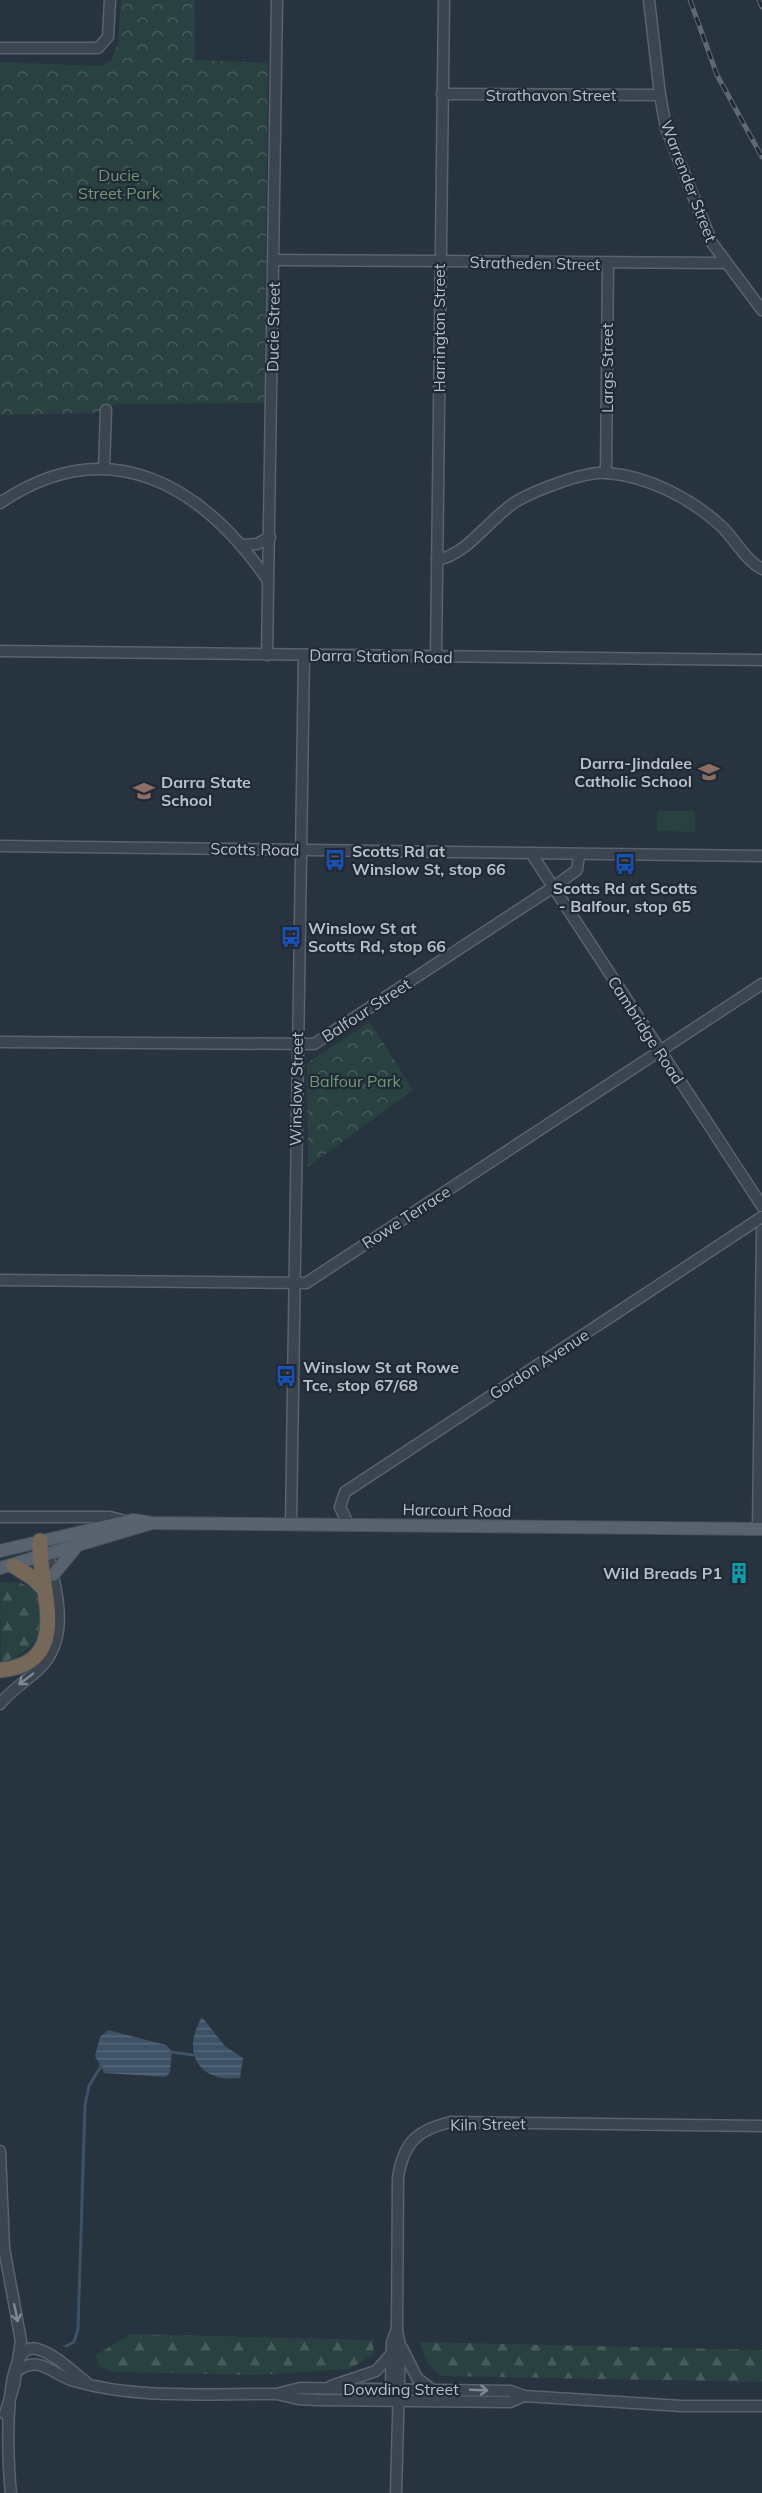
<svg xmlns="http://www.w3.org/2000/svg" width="762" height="2493" viewBox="0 0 762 2493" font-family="Mulish,sans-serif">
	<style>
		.green { fill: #2a4141 }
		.forest { fill: url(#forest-firs) }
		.park { fill: url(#park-crowns) }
		.water { fill: url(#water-rules) }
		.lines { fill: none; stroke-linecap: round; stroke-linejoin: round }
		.stream { stroke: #3d5167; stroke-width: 3 }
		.minor-casing { stroke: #59626d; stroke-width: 13 }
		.major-casing { stroke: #47505b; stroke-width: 14 }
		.highway-casing { stroke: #464f5a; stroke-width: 17 }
		.minor { stroke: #3b444f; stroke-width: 10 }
		.major { stroke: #59636f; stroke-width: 12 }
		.highway { stroke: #756858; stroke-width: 15 }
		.rail-casing { stroke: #5d6976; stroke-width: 5 }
		.rail { stroke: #202934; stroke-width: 3; stroke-dasharray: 9; stroke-linecap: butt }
		.oneway { stroke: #7f8893 }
		.labels { text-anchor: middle; stroke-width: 4.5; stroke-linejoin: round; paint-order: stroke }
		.street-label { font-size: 16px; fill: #b7bfca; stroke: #202934 }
		.park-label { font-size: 16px; fill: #709977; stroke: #202934 }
		.poi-label { font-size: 16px; font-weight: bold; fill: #b7bfca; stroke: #202934; text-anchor: start }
	</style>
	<defs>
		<pattern id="forest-firs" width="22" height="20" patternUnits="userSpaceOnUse" patternTransform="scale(1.5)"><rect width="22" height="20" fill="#2a4141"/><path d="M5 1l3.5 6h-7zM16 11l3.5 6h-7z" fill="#475b5b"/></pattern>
		<pattern id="park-crowns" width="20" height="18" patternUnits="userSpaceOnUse" patternTransform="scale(1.5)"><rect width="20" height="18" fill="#2a4141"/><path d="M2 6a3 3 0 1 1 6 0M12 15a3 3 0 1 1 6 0" fill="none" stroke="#475b5b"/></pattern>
		<pattern id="water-rules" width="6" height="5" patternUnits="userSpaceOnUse" patternTransform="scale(1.5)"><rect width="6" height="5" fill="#3d5167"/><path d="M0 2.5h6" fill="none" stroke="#57687b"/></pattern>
	</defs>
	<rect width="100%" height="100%" fill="#27333f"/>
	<path class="green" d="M657 811H695V832L657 831Z"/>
	<g class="forest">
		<path d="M0 1582C9 1582 20 1581 28 1586 45 1597 44 1628 33 1643 24 1654 13 1658 1 1663Z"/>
		<path d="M131 2334 374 2340 373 2355 349 2369 259 2375 114 2372 99 2366 96 2355Z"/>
		<path d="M419 2342 762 2350V2382L441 2376 428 2364Z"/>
	</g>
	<g class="park">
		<path d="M121 0H195V60L268 63 264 403 117 404 94 413 0 415V62L100 66 111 61 118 43Z"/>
		<path d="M370 1022 413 1090 308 1167 307 1063Z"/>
	</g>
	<g class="water">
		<path d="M202 2017 225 2046 243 2058 240 2078C198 2083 181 2052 202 2017Z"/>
		<path d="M108 2030 166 2045 172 2051 170 2072 166 2077 104 2073 95 2056 100 2037Z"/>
	</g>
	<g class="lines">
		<g class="stream">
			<path d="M171 2052 193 2055"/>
			<path d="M66 2346 74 2342 78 2329 85 2105 89 2086 101 2066"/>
		</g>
		<defs>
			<g id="minor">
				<path d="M649 0 660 95 666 128 712 243 762 310"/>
				<path d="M0 48H98L108 37 110 0"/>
				<path d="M442 94 660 95"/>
				<path d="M274 260 725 263"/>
				<path d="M104 469 106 410"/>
				<path d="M606 473 608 264"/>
				<path d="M0 503C108 430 201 484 267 579"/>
				<path d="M243 545 257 544 270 537"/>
				<path d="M437 560C469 554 489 518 517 501 536 490 585 471 607 473 648 476 692 499 721 526 735 539 745 560 762 569"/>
				<path d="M0 651 762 660"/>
				<path d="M267 655 277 0"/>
				<path d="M436 657 444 0"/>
				<path d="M0 846 762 856"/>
				<path d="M531 853 762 1206"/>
				<path d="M0 1042 314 1044 552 888 577 870 579 855"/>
				<path d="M0 1280 306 1283 762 984"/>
				<path d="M0 1517H110L125 1521"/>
				<path d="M291 1524 304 655"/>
				<path d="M348 1524 340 1507 345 1492 762 1217"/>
				<path d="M758 1528 762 1230"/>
				<path d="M0 1704C11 1690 25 1682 38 1670 71 1639 57 1593 48 1555L44 1547"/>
				<path d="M0 2151 4 2248 21 2341 14 2385 5 2414"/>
				<path d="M402 2348 417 2378 430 2388"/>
				<path d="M16 2372C39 2353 52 2375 74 2381 139 2400 211 2393 277 2394L298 2399 318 2400 510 2402 524 2396"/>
				<path d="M331 2386 376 2371 392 2353"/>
				<path d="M393 2392 391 2388 392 2342 396 2331"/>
				<path d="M280 2393 300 2388 511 2391 524 2396 682 2406H762"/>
				<path d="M11 2493C8 2467 0 2332 40 2350 56 2355 73 2372 86 2382"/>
				<path d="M396 2493 400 2346 397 2330 398 2177C404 2142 417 2130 451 2122L762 2126"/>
			</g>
			<g id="major">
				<path d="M0 1551 133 1520 152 1523 762 1529"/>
				<path d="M0 1568 152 1523"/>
				<path d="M53 1575 77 1546"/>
			</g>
			<g id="highway">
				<path d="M14 1566 33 1578 45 1590"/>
				<path d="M0 1670C77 1663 37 1586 40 1541"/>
			</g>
		</defs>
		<use href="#minor" class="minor-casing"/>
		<use href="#major" class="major-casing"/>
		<use href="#highway" class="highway-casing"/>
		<use href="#minor" class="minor"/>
		<use href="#major" class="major"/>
		<use href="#highway" class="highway"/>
		<defs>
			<g id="rail">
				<path d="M690 0 717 75 762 157"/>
				<path d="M759 0 762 7"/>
			</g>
		</defs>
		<use href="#rail" class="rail-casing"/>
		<use href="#rail" class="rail"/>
	</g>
	<defs><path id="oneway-shaft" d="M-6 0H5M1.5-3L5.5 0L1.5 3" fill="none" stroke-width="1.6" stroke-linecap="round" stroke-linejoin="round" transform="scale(1.5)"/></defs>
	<g class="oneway">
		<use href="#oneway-shaft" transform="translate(26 1679) rotate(143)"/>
		<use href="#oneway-shaft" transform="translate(16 2313) rotate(78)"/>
		<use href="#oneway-shaft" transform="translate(479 2390) rotate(2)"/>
	</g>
	<defs>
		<symbol id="school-bare" viewBox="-9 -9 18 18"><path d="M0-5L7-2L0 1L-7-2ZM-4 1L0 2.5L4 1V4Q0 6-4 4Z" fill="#8d6e63" stroke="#202934" stroke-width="2.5" paint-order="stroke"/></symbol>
		<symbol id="bus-bare" viewBox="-9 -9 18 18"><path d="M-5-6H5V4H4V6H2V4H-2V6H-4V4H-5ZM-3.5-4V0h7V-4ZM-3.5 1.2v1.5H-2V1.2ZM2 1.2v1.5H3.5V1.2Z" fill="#1a4fb4" stroke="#202934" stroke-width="2.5" paint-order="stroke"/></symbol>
		<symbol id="building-bare" viewBox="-9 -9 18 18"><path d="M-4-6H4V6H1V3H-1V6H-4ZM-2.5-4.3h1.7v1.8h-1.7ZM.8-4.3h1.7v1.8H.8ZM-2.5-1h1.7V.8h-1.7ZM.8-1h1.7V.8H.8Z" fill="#0f9aa8" stroke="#202934" stroke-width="2.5" paint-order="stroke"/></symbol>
	</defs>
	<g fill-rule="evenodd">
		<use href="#school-bare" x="694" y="757" width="30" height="30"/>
		<use href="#school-bare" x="129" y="776" width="30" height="30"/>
		<use href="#bus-bare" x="320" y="845" width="30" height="30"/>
		<use href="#bus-bare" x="610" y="849" width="30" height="30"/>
		<use href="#bus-bare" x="276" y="922" width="30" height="30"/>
		<use href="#bus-bare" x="271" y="1361" width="30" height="30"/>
		<use href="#building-bare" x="724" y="1558" width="30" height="30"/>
	</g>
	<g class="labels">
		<g class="street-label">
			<text x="551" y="101">Strathavon Street</text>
			<text transform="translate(689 181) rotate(69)" y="6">Warrender Street</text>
			<text transform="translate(535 263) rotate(1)" y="6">Stratheden Street</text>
			<text transform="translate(273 327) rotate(-89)" y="6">Ducie Street</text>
			<text transform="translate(439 328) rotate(-90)" y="6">Harrington Street</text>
			<text transform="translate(607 368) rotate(-90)" y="6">Largs Street</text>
			<text transform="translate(381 656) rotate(1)" y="6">Darra Station Road</text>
			<text transform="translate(255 849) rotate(1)" y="6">Scotts Road</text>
			<text transform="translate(366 1010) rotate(-33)" y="6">Balfour Street</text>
			<text transform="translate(646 1030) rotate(57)" y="6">Cambridge Road</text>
			<text transform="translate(296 1089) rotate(-89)" y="6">Winslow Street</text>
			<text transform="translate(406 1217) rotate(-33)" y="6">Rowe Terrace</text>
			<text transform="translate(539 1364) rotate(-33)" y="6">Gordon Avenue</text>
			<text transform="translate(457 1510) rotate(1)" y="6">Harcourt Road</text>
			<text transform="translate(488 2124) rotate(-1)" y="6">Kiln Street</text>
			<text x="401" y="2395">Dowding Street</text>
		</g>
		<g class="park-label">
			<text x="119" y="181">Ducie<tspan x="119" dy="18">Street Park</tspan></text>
			<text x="355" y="1087">Balfour Park</text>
		</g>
		<g class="poi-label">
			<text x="692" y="769" text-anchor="end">Darra-Jindalee<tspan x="692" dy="18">Catholic School</tspan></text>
			<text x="161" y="788">Darra State<tspan x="161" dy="18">School</tspan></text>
			<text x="352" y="857">Scotts Rd at<tspan x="352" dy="18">Winslow St, stop 66</tspan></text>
			<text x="625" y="894" text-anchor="middle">Scotts Rd at Scotts<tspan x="625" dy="18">- Balfour, stop 65</tspan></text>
			<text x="308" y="934">Winslow St at<tspan x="308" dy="18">Scotts Rd, stop 66</tspan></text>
			<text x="303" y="1373">Winslow St at Rowe<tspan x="303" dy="18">Tce, stop 67/68</tspan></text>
			<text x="722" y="1579" text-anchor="end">Wild Breads P1</text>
		</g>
	</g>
</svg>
